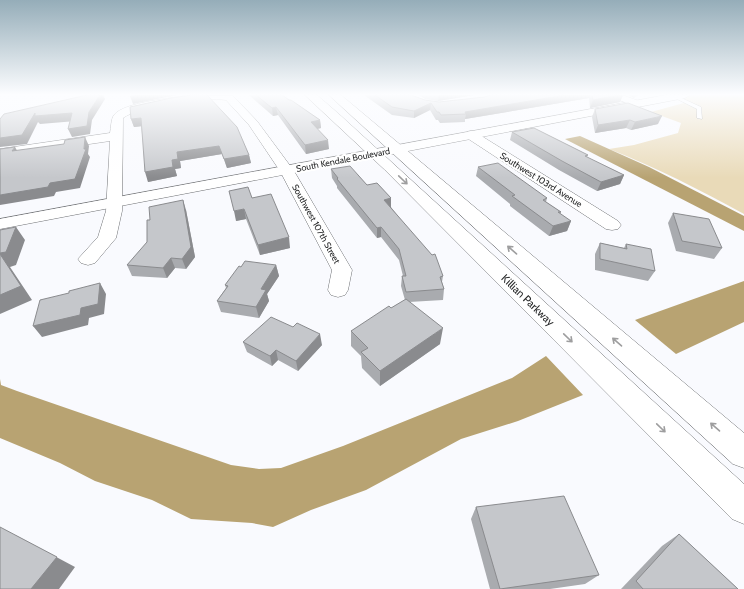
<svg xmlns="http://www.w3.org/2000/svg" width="744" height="589" viewBox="0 0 744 589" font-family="Cabin,sans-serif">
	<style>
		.green { fill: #e9dab8 }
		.water { fill: #b8a372 }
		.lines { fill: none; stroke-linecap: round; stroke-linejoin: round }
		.service-casing { stroke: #6f7174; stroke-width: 1 }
		.minor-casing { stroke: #6f7174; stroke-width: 1 }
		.tertiary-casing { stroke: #6f7174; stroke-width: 1 }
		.secondary-casing { stroke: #6f7174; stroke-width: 1 }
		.service { fill: #fff; fill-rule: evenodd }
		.minor { fill: #fff; fill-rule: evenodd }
		.tertiary { fill: #fff; fill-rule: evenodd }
		.secondary { fill: #fff; fill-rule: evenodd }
		.wall { fill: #a9abaf }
		.shaded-wall { fill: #8a8b8e }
		.building { fill: #c5c7cb; stroke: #8a8b8e }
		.oneway { stroke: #9e9e9f }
		.labels { text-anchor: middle; stroke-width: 4; stroke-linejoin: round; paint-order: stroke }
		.far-street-label { font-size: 9px; fill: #272829; stroke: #fff }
		.street-label { font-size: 11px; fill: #272829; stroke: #fff }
	</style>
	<rect width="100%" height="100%" fill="#f9fafe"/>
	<path class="green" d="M675 95H744V214C700 190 656 167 609 149L634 145 678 133 681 123 651 112 684 103Z"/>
	<g class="water">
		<path d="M580 136 649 167 744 216V231L565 139Z"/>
		<path d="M744 281V322L676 354 635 320Z"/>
		<path d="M546 356 583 395 518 421 461 439 366 490 311 510 273 527 252 523 191 519 152 500 95 481 60 463 0 438V379L1 385 17 391 231 465 259 469 281 468 343 446 512 378Z"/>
	</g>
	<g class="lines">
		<defs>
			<path id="service" d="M677 96 701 107 702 119 697 118V109L675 98Z"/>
			<g id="minor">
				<path d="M191 95 233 96 257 121 294 171 352 270 348 290 345 295 338 297 331 295 328 290 332 270 280 171 249 125 226 100C207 97 138 106 123 118L122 211 116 238 95 263 88 265 81 263 78 259 98 237 106 211 110 141 0 157V149L110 133C111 128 111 119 114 115 124 102 174 98 191 95Z"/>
				<path d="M606 95H622L642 102 643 104 638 107Z"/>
				<path d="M471 131 475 132 618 221 621 225 618 229 612 230 606 229 467 138 465 135 467 132Z"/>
			</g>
			<path id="tertiary" d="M666 95H690L685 98 0 229V219Z"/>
			<g id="secondary">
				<path d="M305 95H317L340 115 744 484V524L732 519 385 170Z"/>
				<path d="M329 95H341L744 433V468L733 464Z"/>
			</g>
		</defs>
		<use href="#service" class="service-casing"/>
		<use href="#minor" class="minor-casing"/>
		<use href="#tertiary" class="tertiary-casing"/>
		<use href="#secondary" class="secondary-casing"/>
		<use href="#service" class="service"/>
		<use href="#minor" class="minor"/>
		<use href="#tertiary" class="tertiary"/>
		<use href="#secondary" class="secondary"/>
	</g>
	<g class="wall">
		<path d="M249 95H282L320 120 321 128 317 129 329 149 306 154 278 115 273 116Z"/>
		<path d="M364 95H411L425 100 439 102 484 97 492 95H623L620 102 590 108 589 98 465 119V122L440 123 438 120H436L430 110 414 118 392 115Z"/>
		<path d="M419 95H474L438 101 425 99Z"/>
		<path d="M628 95H638L634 98Z"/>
		<path d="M595 109 658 124 631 130 626 128 595 133 592 117Z"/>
		<path d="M131 119 249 155 251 163 227 168 222 154 180 161 181 168 175 169 177 176 148 182 141 126 134 127Z"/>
		<path d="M512 132 588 155 587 157 624 175 620 184 597 191 559 170 510 140Z"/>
		<path d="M478 167 547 198 546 202 561 212 560 214 571 221 567 231 549 236 510 206V204L476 176Z"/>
		<path d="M331 169 367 185 391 198V207L443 276 442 282 444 289 443 300 409 302 440 344 380 386 362 368 361 356 351 346V331L405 300 401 286 402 276H403L399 260 381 237 377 238 337 188V186L332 178Z"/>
		<path d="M252 198 290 248 260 255 246 219 236 221Z"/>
		<path d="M186 210 195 257 186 269 175 268 167 278 132 276 127 265Z"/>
		<path d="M673 213 722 248 714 259 676 251 668 223Z"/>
		<path d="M600 243 624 248 626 244 655 271 648 281 595 270V254Z"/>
		<path d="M276 265 279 276 267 294 269 301 259 318 221 312 217 301 226 288 225 285 241 267Z"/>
		<path d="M243 342 322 345 298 371 278 360 272 366 247 352Z"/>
		<path d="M476 507 599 575 585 584 550 589H490L471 519Z"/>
		<path d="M679 534 738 589H621L662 546Z"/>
	</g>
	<g class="shaded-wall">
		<path d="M100 95H103L105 99 92 120 90 134 72 137 68 129 89 112Z"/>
		<path d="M135 95H178L162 98 133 104 130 96Z"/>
		<path d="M439 95H474L438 101Z"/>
		<path d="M565 95H590L589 98 465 119 466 114 465 112Z"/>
		<path d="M619 95H623L620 102 590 108 593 100Z"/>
		<path d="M431 103 430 110 414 118V111Z"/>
		<path d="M276 107 278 115 273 116 272 108Z"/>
		<path d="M35 113H72L76 121 40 124 38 122 27 144 0 147V138Z"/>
		<path d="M662 116 658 124 631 130 635 122Z"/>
		<path d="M141 118 144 126 134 127 131 119Z"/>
		<path d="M320 120 321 128 312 130 311 122Z"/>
		<path d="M630 120 626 128 595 133 598 125Z"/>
		<path d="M85 137 89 146 88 154 90 157 80 188 56 192 54 196 0 205V195L50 183 84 149Z"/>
		<path d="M328 140 329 149 306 154 305 145Z"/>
		<path d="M219 146 222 154 180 161 181 168 175 169 177 176 148 182 145 172 172 160 177 152Z"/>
		<path d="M15 147 20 156 12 151Z"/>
		<path d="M249 155 251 163 227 168 224 159Z"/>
		<path d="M624 175 620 184 597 191 601 182Z"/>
		<path d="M391 198V208L384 200Z"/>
		<path d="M183 200 186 210 195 257 186 269 182 259Z"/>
		<path d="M244 209 246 219 236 221 234 211Z"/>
		<path d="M571 221 567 231 549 236 553 226Z"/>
		<path d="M16 227 25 240 16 265 10 267 32 300 0 314V253Z"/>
		<path d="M381 227V237L377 238V228Z"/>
		<path d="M289 237 290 248 260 255 258 245Z"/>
		<path d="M171 258 175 268 167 278 163 268Z"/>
		<path d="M276 265 279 276 267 294 269 301 259 318 256 307 261 289Z"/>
		<path d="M100 283 106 294 104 314 89 318 88 325 42 337 33 326 81 308Z"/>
		<path d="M443 328 440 344 380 386V371Z"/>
		<path d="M320 334 322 345 298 371 296 361Z"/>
		<path d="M276 350 278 360 272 366 270 356Z"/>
		<path d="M15 535 75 567 59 589H31Z"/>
	</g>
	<g class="building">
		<path d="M87 95H100L89 112 87 126 68 129 72 113 35 116V113L22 135 0 138V119L4 114Z"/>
		<path d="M192 95H207L237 127 249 155 224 159 219 146 177 152 178 159 172 160 173 167 145 172 141 118 131 119 130 107 171 98Z"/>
		<path d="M256 95H282L289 100H291L320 120 311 122 328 140 305 145 276 107 272 108Z"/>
		<path d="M375 95H411L425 100 439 102 484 97 492 95H565L465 112 466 114 441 115 439 112H437L431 103 414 111 392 107Z"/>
		<path d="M592 95H619L593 100Z"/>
		<path d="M628 103 662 116 635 122 630 120 598 125 595 109Z"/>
		<path d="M534 128 588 155 585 156 624 175 601 182 562 161 512 132Z"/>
		<path d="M85 137 84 149H86L75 179 50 183 48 187 0 195V149L15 147 12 151 64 144 65 140Z"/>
		<path d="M498 163 547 198 543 200 561 212H558L571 221 553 226 512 196 515 195 478 167Z"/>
		<path d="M350 166 367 185 377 183 391 198 384 200 432 255 435 254 443 276 440 277 444 289 406 292 402 276H406L399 249 381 227 377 228 337 179 338 178 331 169Z"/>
		<path d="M248 187 252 198 271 194 289 237 258 245 244 209 234 211 229 191Z"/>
		<path d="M183 200 191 247 182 259 171 258 163 268 127 265 147 242V220H150L149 207Z"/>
		<path d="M673 213 709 219 722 248 682 241Z"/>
		<path d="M16 227 6 252 0 253V230Z"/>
		<path d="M600 243 627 249 626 244 651 249 655 271 600 259Z"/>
		<path d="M0 254 21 286 0 295Z"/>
		<path d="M245 261 276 265 261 289 266 290 256 307 217 301 228 286 225 285 239 266 241 267Z"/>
		<path d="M100 283 98 304 81 308 80 315 33 326 40 300 69 293V291Z"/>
		<path d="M406 299 443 328 380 371 361 352 368 348 351 331 389 306 391 308Z"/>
		<path d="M271 317 293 327 297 323 320 334 296 361 276 350 270 356 243 342Z"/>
		<path d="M564 496 599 575 500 589 476 507Z"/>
		<path d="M0 527 57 557 31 589H0Z"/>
		<path d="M679 534 738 589H643L636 581Z"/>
	</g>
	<defs><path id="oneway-shaft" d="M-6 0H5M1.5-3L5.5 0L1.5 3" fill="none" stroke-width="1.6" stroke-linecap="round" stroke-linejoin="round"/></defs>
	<g class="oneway">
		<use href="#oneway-shaft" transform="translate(403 180) rotate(44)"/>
		<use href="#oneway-shaft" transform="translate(512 250) rotate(-139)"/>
		<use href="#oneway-shaft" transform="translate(568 338) rotate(44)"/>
		<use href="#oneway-shaft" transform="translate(617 342) rotate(-139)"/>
		<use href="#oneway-shaft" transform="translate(715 427) rotate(-139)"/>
		<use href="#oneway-shaft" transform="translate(661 428) rotate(44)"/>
	</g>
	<linearGradient id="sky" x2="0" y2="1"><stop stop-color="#95adb9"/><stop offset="0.53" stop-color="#fcfdff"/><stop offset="1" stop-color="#fcfdff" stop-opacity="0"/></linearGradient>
	<rect width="744" height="178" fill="url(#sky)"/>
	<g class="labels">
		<g class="far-street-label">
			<text transform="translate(343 160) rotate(-11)" y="3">South Kendale Boulevard</text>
			<text transform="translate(541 180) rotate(32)" y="3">Southwest 103rd Avenue</text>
			<text transform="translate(316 224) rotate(61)" y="3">Southwest 107th Street</text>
		</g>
		<g class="street-label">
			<text transform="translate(528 300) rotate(44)" y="4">Killian Parkway</text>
		</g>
	</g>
</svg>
